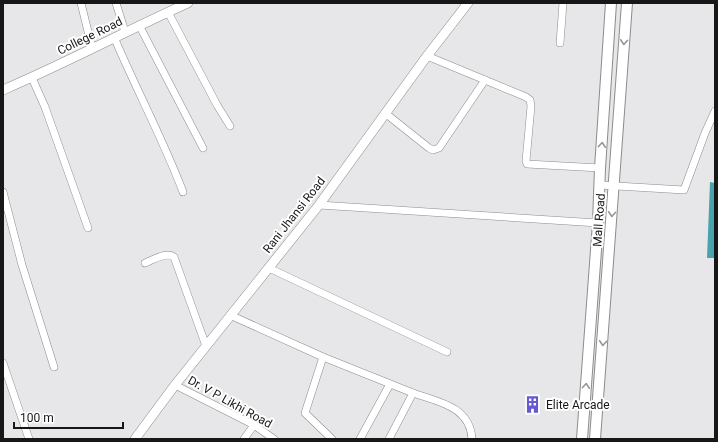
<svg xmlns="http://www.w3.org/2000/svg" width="718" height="442" viewBox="0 0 718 442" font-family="Roboto,sans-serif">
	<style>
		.water { fill: #48a3ad }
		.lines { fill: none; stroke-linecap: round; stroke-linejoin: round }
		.minor-casing { stroke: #8b8c8e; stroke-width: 8 }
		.tertiary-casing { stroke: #8b8c8e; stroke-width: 10 }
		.secondary-casing { stroke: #8b8c8e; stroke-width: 12 }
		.minor { stroke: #fff; stroke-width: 7 }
		.tertiary { stroke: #fff; stroke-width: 9 }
		.secondary { stroke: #fff; stroke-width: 10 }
		.oneway { stroke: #969797 }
		.labels { text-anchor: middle; stroke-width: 4; stroke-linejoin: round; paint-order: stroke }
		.street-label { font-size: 12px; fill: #161717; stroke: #fff }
		.poi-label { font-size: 12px; fill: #161717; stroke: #fff; text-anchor: start }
	</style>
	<rect width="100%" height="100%" fill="#e7e7e9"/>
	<path class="water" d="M710 182 715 183V258H707Z"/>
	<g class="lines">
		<defs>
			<g id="minor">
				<path d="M81 3 92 48"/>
				<path d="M116 3 125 32"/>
				<path d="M168 12 217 105 230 126"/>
				<path d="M139 25 203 148"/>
				<path d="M114 37C136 89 163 139 183 192"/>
				<path d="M560 43 563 3"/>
				<path d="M32 78 45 107 88 228"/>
				<path d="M485 80 526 97 530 100 531 106 526 161 527 164 600 168"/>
				<path d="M385 113 429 148 433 150 439 148 485 80 427 56"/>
				<path d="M600 185 684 190 705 133 715 111"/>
				<path d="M3 192 22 265 54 367"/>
				<path d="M319 205 598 223"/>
				<path d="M145 263C153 260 167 251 174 257L206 346"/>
				<path d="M269 268 447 352"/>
				<path d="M230 315 323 357 305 413 332 439"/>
				<path d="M323 357 413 393 389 439"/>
				<path d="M3 363 29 439"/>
				<path d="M175 385 254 425 274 439"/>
				<path d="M413 393C438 402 470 406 472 439"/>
				<path d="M244 439 254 425"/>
				<path d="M360 439 390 384"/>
			</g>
			<g id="tertiary">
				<path d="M3 90C66 63 126 31 188 3"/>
				<path d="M135 439 175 385 319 205 427 56 468 3"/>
			</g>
			<g id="secondary">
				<path d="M582 439 598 223 600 168 611 3"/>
				<path d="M595 439 627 3"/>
			</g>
		</defs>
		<use href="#minor" class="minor-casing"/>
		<use href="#tertiary" class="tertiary-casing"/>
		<use href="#secondary" class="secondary-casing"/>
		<use href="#minor" class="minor"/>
		<use href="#tertiary" class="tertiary"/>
		<use href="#secondary" class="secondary"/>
	</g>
	<defs><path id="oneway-chevron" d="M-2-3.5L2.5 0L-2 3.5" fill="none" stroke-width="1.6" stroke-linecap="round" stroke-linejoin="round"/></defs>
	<g class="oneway">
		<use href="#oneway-chevron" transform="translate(624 42) rotate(94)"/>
		<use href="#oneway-chevron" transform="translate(602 145) rotate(-86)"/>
		<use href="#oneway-chevron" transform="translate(612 214) rotate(94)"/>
		<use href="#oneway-chevron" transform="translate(603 343) rotate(94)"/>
		<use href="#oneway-chevron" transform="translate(586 386) rotate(-86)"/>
	</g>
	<defs>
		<symbol id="building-bare" viewBox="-9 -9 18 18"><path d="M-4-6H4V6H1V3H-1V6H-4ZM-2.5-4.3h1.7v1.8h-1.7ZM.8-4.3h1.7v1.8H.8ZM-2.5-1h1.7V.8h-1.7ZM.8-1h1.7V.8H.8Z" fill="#6359d2" stroke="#fff" stroke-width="2.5" paint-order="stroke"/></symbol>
	</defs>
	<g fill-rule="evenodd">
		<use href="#building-bare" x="520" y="392" width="25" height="25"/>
	</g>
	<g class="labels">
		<g class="street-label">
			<text transform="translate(90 36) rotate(-26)" y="4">College Road</text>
			<text transform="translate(294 215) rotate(-52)" y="4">Rani Jhansi Road</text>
			<text transform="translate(599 220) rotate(-86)" y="4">Mall Road</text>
			<text transform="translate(230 402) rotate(29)" y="4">Dr. V P Likhi Road</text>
		</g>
		<g class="poi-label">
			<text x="546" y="409">Elite Arcade</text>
		</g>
	</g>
	<rect width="718" height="442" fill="none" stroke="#161717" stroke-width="8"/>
	<path d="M14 422v6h109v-6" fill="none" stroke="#161717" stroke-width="2"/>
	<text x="20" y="422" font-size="12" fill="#161717" stroke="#ffffff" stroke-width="3" paint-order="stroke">100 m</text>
</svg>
